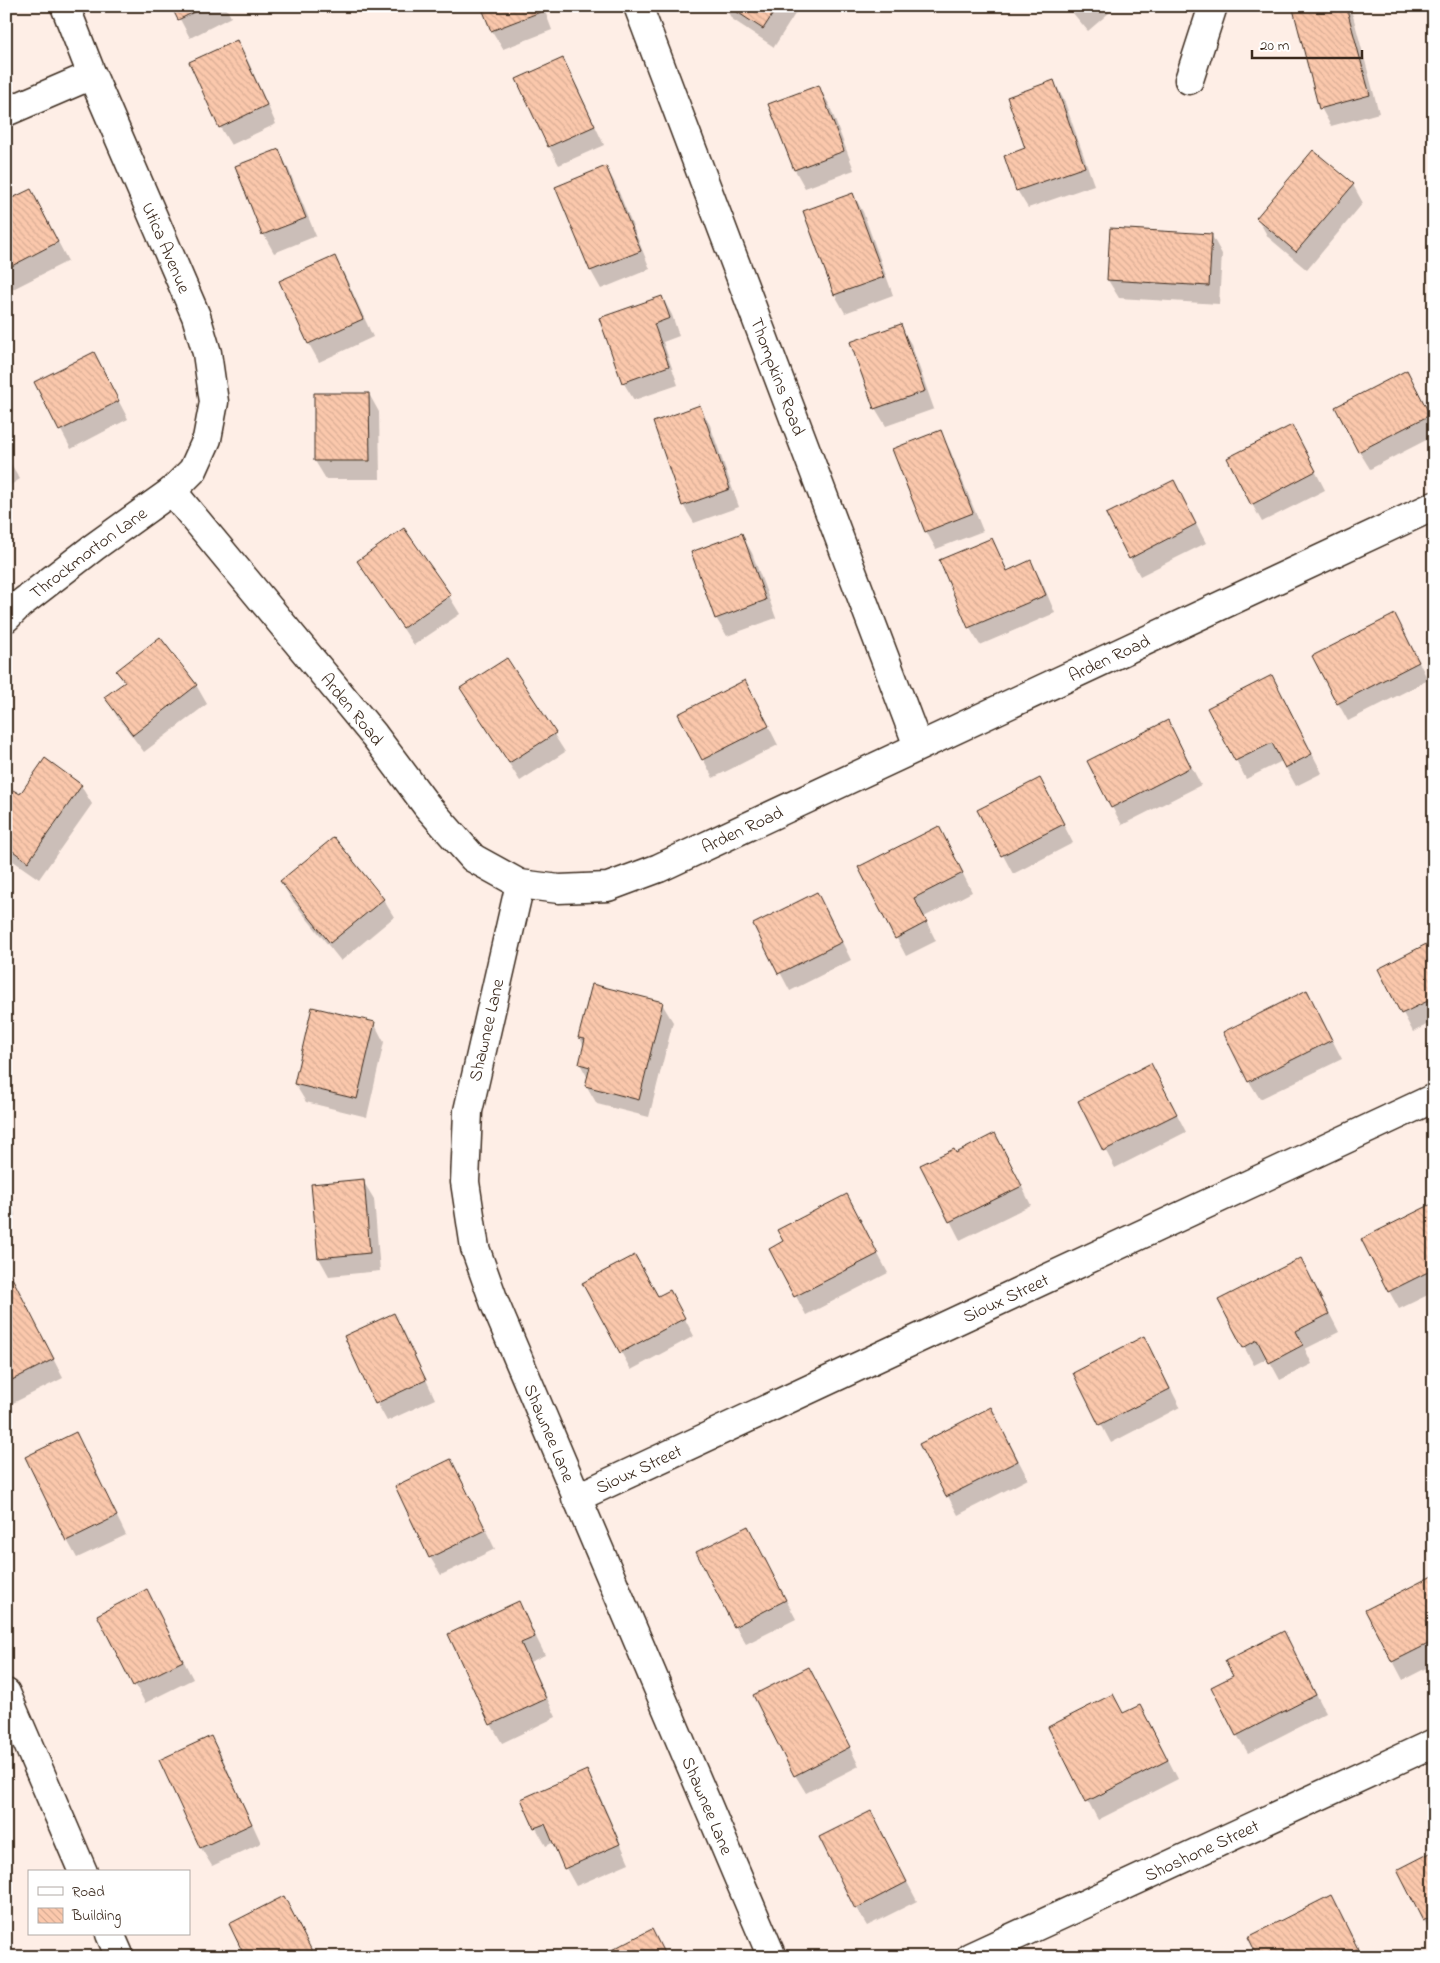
<svg xmlns="http://www.w3.org/2000/svg" width="1440" height="1963" viewBox="0 0 1440 1963" font-family="'Indie Flower',sans-serif">
	<style>
		.shadow { fill: #0003 }
		.building { fill: url(#building-back-hatch); stroke: #3b2a1e }
		.lines { fill: none; stroke-linecap: round; stroke-linejoin: round }
		.minor-casing { stroke: #3b2a1e; stroke-width: 31 }
		.tertiary-casing { stroke: #3b2a1e; stroke-width: 31 }
		.minor { stroke: #fff; stroke-width: 28 }
		.tertiary { stroke: #fff; stroke-width: 28 }
		.labels { text-anchor: middle; stroke-width: 4; stroke-linejoin: round; paint-order: stroke }
		.street-label { font-size: 18px; fill: #3b2a1e; stroke: #fff }
	</style>
	<defs>
		<pattern id="building-back-hatch" width="6" height="6" patternUnits="userSpaceOnUse" patternTransform="scale(1.25)"><rect width="6" height="6" fill="#fbc8ac"/><path d="M-1 5l2 2M0 0l6 6M5-1l2 2" fill="none" stroke="#d8ac94"/></pattern>
	</defs>
	<rect width="100%" height="100%" fill="#feeee6"/>
	<filter id="ink" filterUnits="userSpaceOnUse"><feTurbulence type="fractalNoise" baseFrequency=".02" numOctaves="2"/><feDisplacementMap in="SourceGraphic" scale="10" xChannelSelector="R" yChannelSelector="G"/><feConvolveMatrix kernelMatrix="1 2 1 2 8 2 1 2 1" color-interpolation-filters="sRGB"/></filter>
	<g filter="url(#ink)">
		<g class="shadow">
			<path d="M173 6H225L231 17 190 38Z"/>
			<path d="M482 6H543L552 30 503 49 492 31Z"/>
			<path d="M724 6H800L774 47 732 19Z"/>
			<path d="M1067 6H1117L1088 31Z"/>
			<path d="M1310 6H1348L1353 16 1379 113 1331 126 1321 108Z"/>
			<path d="M236 41 247 59 276 124 231 145 220 127Z"/>
			<path d="M563 59 573 78 604 145 559 165 549 147 518 80Z"/>
			<path d="M1054 82 1064 100 1094 185 1028 208 1017 190 1026 149Z"/>
			<path d="M818 86 829 104 854 170 805 188 795 170Z"/>
			<path d="M278 150 288 168 316 236 274 253 264 235 236 167Z"/>
			<path d="M606 167 616 185 650 269 601 289 591 271 556 188Z"/>
			<path d="M1353 185 1363 203 1307 270 1268 237 1258 219Z"/>
			<path d="M853 194 863 212 893 295 845 313 835 295Z"/>
			<path d="M6 203 41 209 68 261 7 292Z"/>
			<path d="M1212 236 1222 254 1219 304 1119 298 1108 280Z"/>
			<path d="M334 258 345 276 373 337 319 362 309 344 281 282Z"/>
			<path d="M662 297 672 315 679 336 663 342 678 385 634 400 623 382Z"/>
			<path d="M900 326 911 344 934 409 886 426 875 408Z"/>
			<path d="M94 354 128 419 71 449 36 383Z"/>
			<path d="M1407 372 1434 422V436L1370 469 1359 451Z"/>
			<path d="M369 394 379 412 380 479H326L315 461Z"/>
			<path d="M699 407 710 425 739 507 694 523 683 505Z"/>
			<path d="M1292 426 1325 490 1262 522 1252 504Z"/>
			<path d="M940 432 950 450 983 531 936 549 926 531Z"/>
			<path d="M6 456 20 479 6 488Z"/>
			<path d="M1173 481 1206 543 1140 576 1130 558Z"/>
			<path d="M742 535 752 553 776 618 727 636 716 618Z"/>
			<path d="M991 539 1008 571 1030 562 1041 580 1055 613 980 645 969 627Z"/>
			<path d="M358 561 449 596 460 614 414 645Z"/>
			<path d="M1405 634 1428 680 1348 721 1338 703Z"/>
			<path d="M507 660 565 752 520 781 473 707Z"/>
			<path d="M118 671 196 685 207 704 144 752 116 715 106 697 125 683Z"/>
			<path d="M1282 695 1322 773 1296 786 1282 761 1246 779 1209 708Z"/>
			<path d="M755 700 778 745 713 778 680 714Z"/>
			<path d="M1177 739 1201 785 1122 825 1112 807Z"/>
			<path d="M45 760 81 786 92 804 39 879 6 856V788L20 796Z"/>
			<path d="M1040 779 1073 843 1013 874 979 810Z"/>
			<path d="M949 846 972 892 924 917 936 941 906 956 860 868Z"/>
			<path d="M281 882 383 899 394 917 341 961 292 900Z"/>
			<path d="M827 911 851 960 790 991 755 925Z"/>
			<path d="M1434 942V1021L1413 1032 1380 969Z"/>
			<path d="M6 947 10 954 6 966Z"/>
			<path d="M1307 991 1342 1059 1260 1099 1249 1081Z"/>
			<path d="M662 1004 673 1022 649 1117 597 1104 586 1085 588 1078 580 1064 584 1046 580 1038Z"/>
			<path d="M374 1023 384 1042 367 1117 306 1102 295 1084Z"/>
			<path d="M1161 1083 1186 1132 1115 1168 1079 1101Z"/>
			<path d="M1005 1153 1031 1205 960 1240 922 1166 956 1154Z"/>
			<path d="M6 1161 15 1217 6 1218Z"/>
			<path d="M363 1181 374 1199 380 1271 329 1276 319 1258Z"/>
			<path d="M847 1196 888 1273 806 1315 771 1249 785 1242Z"/>
			<path d="M1434 1204V1292L1399 1309 1389 1291Z"/>
			<path d="M6 1267 63 1378 13 1403 6 1391Z"/>
			<path d="M1311 1278 1339 1332 1305 1349 1312 1364 1280 1380 1268 1358 1254 1365 1244 1347Z"/>
			<path d="M658 1297 680 1310 694 1336 631 1370 621 1352Z"/>
			<path d="M394 1314 404 1332 435 1399 387 1421 377 1403Z"/>
			<path d="M1154 1356 1180 1407 1111 1443 1074 1373Z"/>
			<path d="M1001 1427 1028 1479 958 1515 921 1445Z"/>
			<path d="M76 1434 126 1535 77 1558 67 1540Z"/>
			<path d="M451 1460 495 1549 441 1575 430 1557Z"/>
			<path d="M748 1527 796 1619 746 1644 735 1626Z"/>
			<path d="M1434 1576V1664L1403 1680 1393 1661Z"/>
			<path d="M147 1591 193 1679 145 1703 99 1615Z"/>
			<path d="M519 1603 545 1655 530 1662 556 1717 502 1743 491 1724 449 1635Z"/>
			<path d="M1294 1651 1326 1713 1248 1753 1237 1735Z"/>
			<path d="M819 1687 859 1766 806 1793 795 1775Z"/>
			<path d="M1124 1714 1150 1724 1178 1779 1098 1820 1050 1728Z"/>
			<path d="M211 1737 221 1755 261 1843 212 1866 201 1848 161 1760Z"/>
			<path d="M586 1772 597 1790 629 1863 576 1886 566 1868 554 1842 546 1846 536 1828 523 1800Z"/>
			<path d="M870 1812 917 1901 867 1926 856 1908Z"/>
			<path d="M1434 1852V1937L1424 1920Z"/>
			<path d="M1341 1915 1362 1957H1259Z"/>
		</g>
		<g class="building">
			<path d="M171 6H206L178 20Z"/>
			<path d="M481 6H540L543 11 491 31Z"/>
			<path d="M728 6H778L763 29Z"/>
			<path d="M1305 6H1346L1370 95 1319 109 1293 9Z"/>
			<path d="M237 40 267 105 219 128 189 62Z"/>
			<path d="M563 58 595 126 548 147 516 79Z"/>
			<path d="M1054 80 1085 167 1016 191 1004 156 1025 148 1007 97Z"/>
			<path d="M819 85 844 151 794 170 768 104Z"/>
			<path d="M279 149 306 218 262 235 235 166Z"/>
			<path d="M1313 150 1354 184 1296 252 1256 218Z"/>
			<path d="M606 166 641 251 590 271 555 187Z"/>
			<path d="M31 189 58 242 6 269V201Z"/>
			<path d="M853 193 884 277 834 295 803 211Z"/>
			<path d="M1110 228 1212 234 1209 286 1107 280Z"/>
			<path d="M335 256 363 319 308 344 279 281Z"/>
			<path d="M662 296 670 318 654 324 669 366 622 383 599 318Z"/>
			<path d="M901 324 925 391 874 409 850 342Z"/>
			<path d="M94 352 119 401 59 431 34 382Z"/>
			<path d="M1407 370 1430 415 1358 452 1335 407Z"/>
			<path d="M314 393H369L370 461H314Z"/>
			<path d="M700 405 730 489 682 506 653 422Z"/>
			<path d="M1292 425 1316 471 1251 505 1227 458Z"/>
			<path d="M941 430 973 513 925 532 892 449Z"/>
			<path d="M1174 480 1196 524 1129 559 1106 514Z"/>
			<path d="M404 528 451 595 403 628 357 561Z"/>
			<path d="M742 533 766 600 715 619 691 552Z"/>
			<path d="M992 538 1007 571 1031 560 1046 595 968 628 939 560Z"/>
			<path d="M1395 614 1419 662 1337 704 1312 656Z"/>
			<path d="M160 637 197 685 133 735 104 697 125 682 116 671Z"/>
			<path d="M507 658 556 733 509 763 460 688Z"/>
			<path d="M1272 675 1312 754 1285 768 1272 743 1235 761 1207 708Z"/>
			<path d="M745 680 769 726 702 760 678 714Z"/>
			<path d="M1168 720 1191 767 1111 808 1087 761Z"/>
			<path d="M45 758 82 785 28 862 6 846V786L20 794Z"/>
			<path d="M1040 778 1064 824 1001 856 977 810Z"/>
			<path d="M939 826 963 873 914 898 927 922 895 939 858 867Z"/>
			<path d="M334 837 384 899 330 943 280 881Z"/>
			<path d="M817 892 842 942 778 974 753 924Z"/>
			<path d="M1434 940V998L1401 1014 1378 969Z"/>
			<path d="M592 984 663 1002 639 1100 585 1086 590 1067 579 1064 585 1039 578 1038Z"/>
			<path d="M1307 990 1332 1040 1248 1082 1223 1032Z"/>
			<path d="M312 1007 375 1022 357 1099 294 1084Z"/>
			<path d="M1151 1063 1177 1114 1103 1151 1078 1101Z"/>
			<path d="M995 1133 1022 1186 949 1222 920 1165 954 1149 956 1153Z"/>
			<path d="M364 1179 370 1253 318 1258 311 1184Z"/>
			<path d="M847 1194 878 1254 794 1297 769 1249 783 1241 777 1230Z"/>
			<path d="M1434 1203V1269L1388 1292 1361 1239Z"/>
			<path d="M635 1255 658 1296 670 1290 685 1318 620 1353 582 1283Z"/>
			<path d="M1301 1258 1329 1314 1296 1331 1303 1345 1269 1363 1257 1340 1243 1348 1218 1300Z"/>
			<path d="M6 1266 54 1359 6 1383Z"/>
			<path d="M394 1313 426 1380 375 1404 344 1336Z"/>
			<path d="M1144 1336 1170 1389 1099 1425 1073 1373Z"/>
			<path d="M991 1407 1018 1461 946 1497 919 1444Z"/>
			<path d="M76 1432 117 1516 66 1541 25 1457Z"/>
			<path d="M451 1459 486 1530 429 1558 395 1486Z"/>
			<path d="M748 1526 786 1600 734 1627 696 1552Z"/>
			<path d="M1434 1575V1641L1392 1662 1365 1610Z"/>
			<path d="M147 1589 183 1661 133 1686 97 1615Z"/>
			<path d="M519 1601 535 1637 521 1643 546 1699 490 1725 448 1634Z"/>
			<path d="M1284 1631 1316 1695 1236 1736 1211 1687 1233 1676 1225 1661Z"/>
			<path d="M809 1667 850 1747 794 1776 753 1695Z"/>
			<path d="M1113 1694 1123 1713 1140 1705 1168 1760 1086 1802 1048 1727Z"/>
			<path d="M211 1736 252 1824 200 1848 159 1760Z"/>
			<path d="M587 1770 620 1844 564 1869 545 1824 534 1828 521 1799Z"/>
			<path d="M871 1811 907 1882 855 1909 819 1837Z"/>
			<path d="M1434 1851V1915L1423 1921 1397 1870Z"/>
			<path d="M1331 1895 1358 1949 1342 1957H1258L1248 1937Z"/>
			<path d="M284 1896 315 1957H245L229 1924Z"/>
			<path d="M652 1929 666 1957H598Z"/>
		</g>
		<g class="lines">
			<defs>
				<g id="minor">
					<path id="s1" d="M65 6 92 75 196 316 207 353 214 402 207 439 193 470 172 491 374 735 427 806 473 858 520 884 559 889 608 887 659 868 1434 506"/>
					<path id="s2" d="M638 6 918 746"/>
					<path d="M1189 80 1213 6"/>
					<path d="M6 112 92 75"/>
					<path id="s3" d="M520 884 468 1111 465 1182 475 1248 495 1304 772 1957"/>
					<path id="s4" d="M576 1498 1434 1098"/>
					<path id="s5" d="M970 1957 1434 1743"/>
				</g>
				<g id="tertiary">
					<path id="s6" d="M6 618 19 605 94 547 172 491"/>
					<path d="M6 1693 83 1872"/>
					<path d="M110 1934 120 1957"/>
				</g>
			</defs>
			<use href="#minor" class="minor-casing"/>
			<use href="#tertiary" class="tertiary-casing"/>
			<use href="#minor" class="minor"/>
			<use href="#tertiary" class="tertiary"/>
		</g>
	</g>
	<g class="labels">
		<g class="street-label">
			<text dy="6" stroke="none"><textPath href="#s1" startOffset="262">Utica Avenue</textPath></text>
			<text dy="6" stroke="none"><textPath href="#s2" startOffset="396">Thompkins Road</textPath></text>
			<text dy="6" stroke="none"><textPath href="#s6" startOffset="105">Throckmorton Lane</textPath></text>
			<text dy="6" stroke="none"><textPath href="#s1" startOffset="1694">Arden Road</textPath></text>
			<text dy="6" stroke="none"><textPath href="#s1" startOffset="809">Arden Road</textPath></text>
			<text dy="6" stroke="none"><textPath href="#s1" startOffset="1289">Arden Road</textPath></text>
			<text transform="translate(486 1030) rotate(-77)" y="6">Shawnee Lane</text>
			<text dy="6" stroke="none"><textPath href="#s4" startOffset="474">Sioux Street</textPath></text>
			<text dy="6" stroke="none"><textPath href="#s3" startOffset="570">Shawnee Lane</textPath></text>
			<text dy="6" stroke="none"><textPath href="#s4" startOffset="69">Sioux Street</textPath></text>
			<text dy="6" stroke="none"><textPath href="#s3" startOffset="975">Shawnee Lane</textPath></text>
			<text dy="6" stroke="none"><textPath href="#s5" startOffset="255">Shoshone Street</textPath></text>
		</g>
	</g>
	<rect width="1440" height="1963" fill="none" stroke="#fff" stroke-width="25"/>
	<rect x="12" y="12" width="1415" height="1938" fill="none" stroke="#3b2a1e" stroke-width="2" filter="url(#ink)"/>
	<rect x="28" y="1870" width="162" height="65" fill="#ffffff" stroke="#b1aaa5"/>
	<rect x="38" y="1887" width="25" height="8" fill="#ffffff" stroke="#b1aaa5"/>
	<text x="72" y="1896" font-size="15" fill="#3b2a1e">Road</text>
	<rect x="38" y="1908" width="25" height="15" fill="url(#building-back-hatch)" stroke="#b1aaa5"/>
	<text x="72" y="1920" font-size="15" fill="#3b2a1e">Building</text>
	<path d="M1252 50v8h110v-8" fill="none" stroke="#3b2a1e" stroke-width="2.5"/>
	<text x="1260" y="50" font-size="15" fill="#3b2a1e" stroke="#ffffff" stroke-width="4" paint-order="stroke">20 m</text>
</svg>
